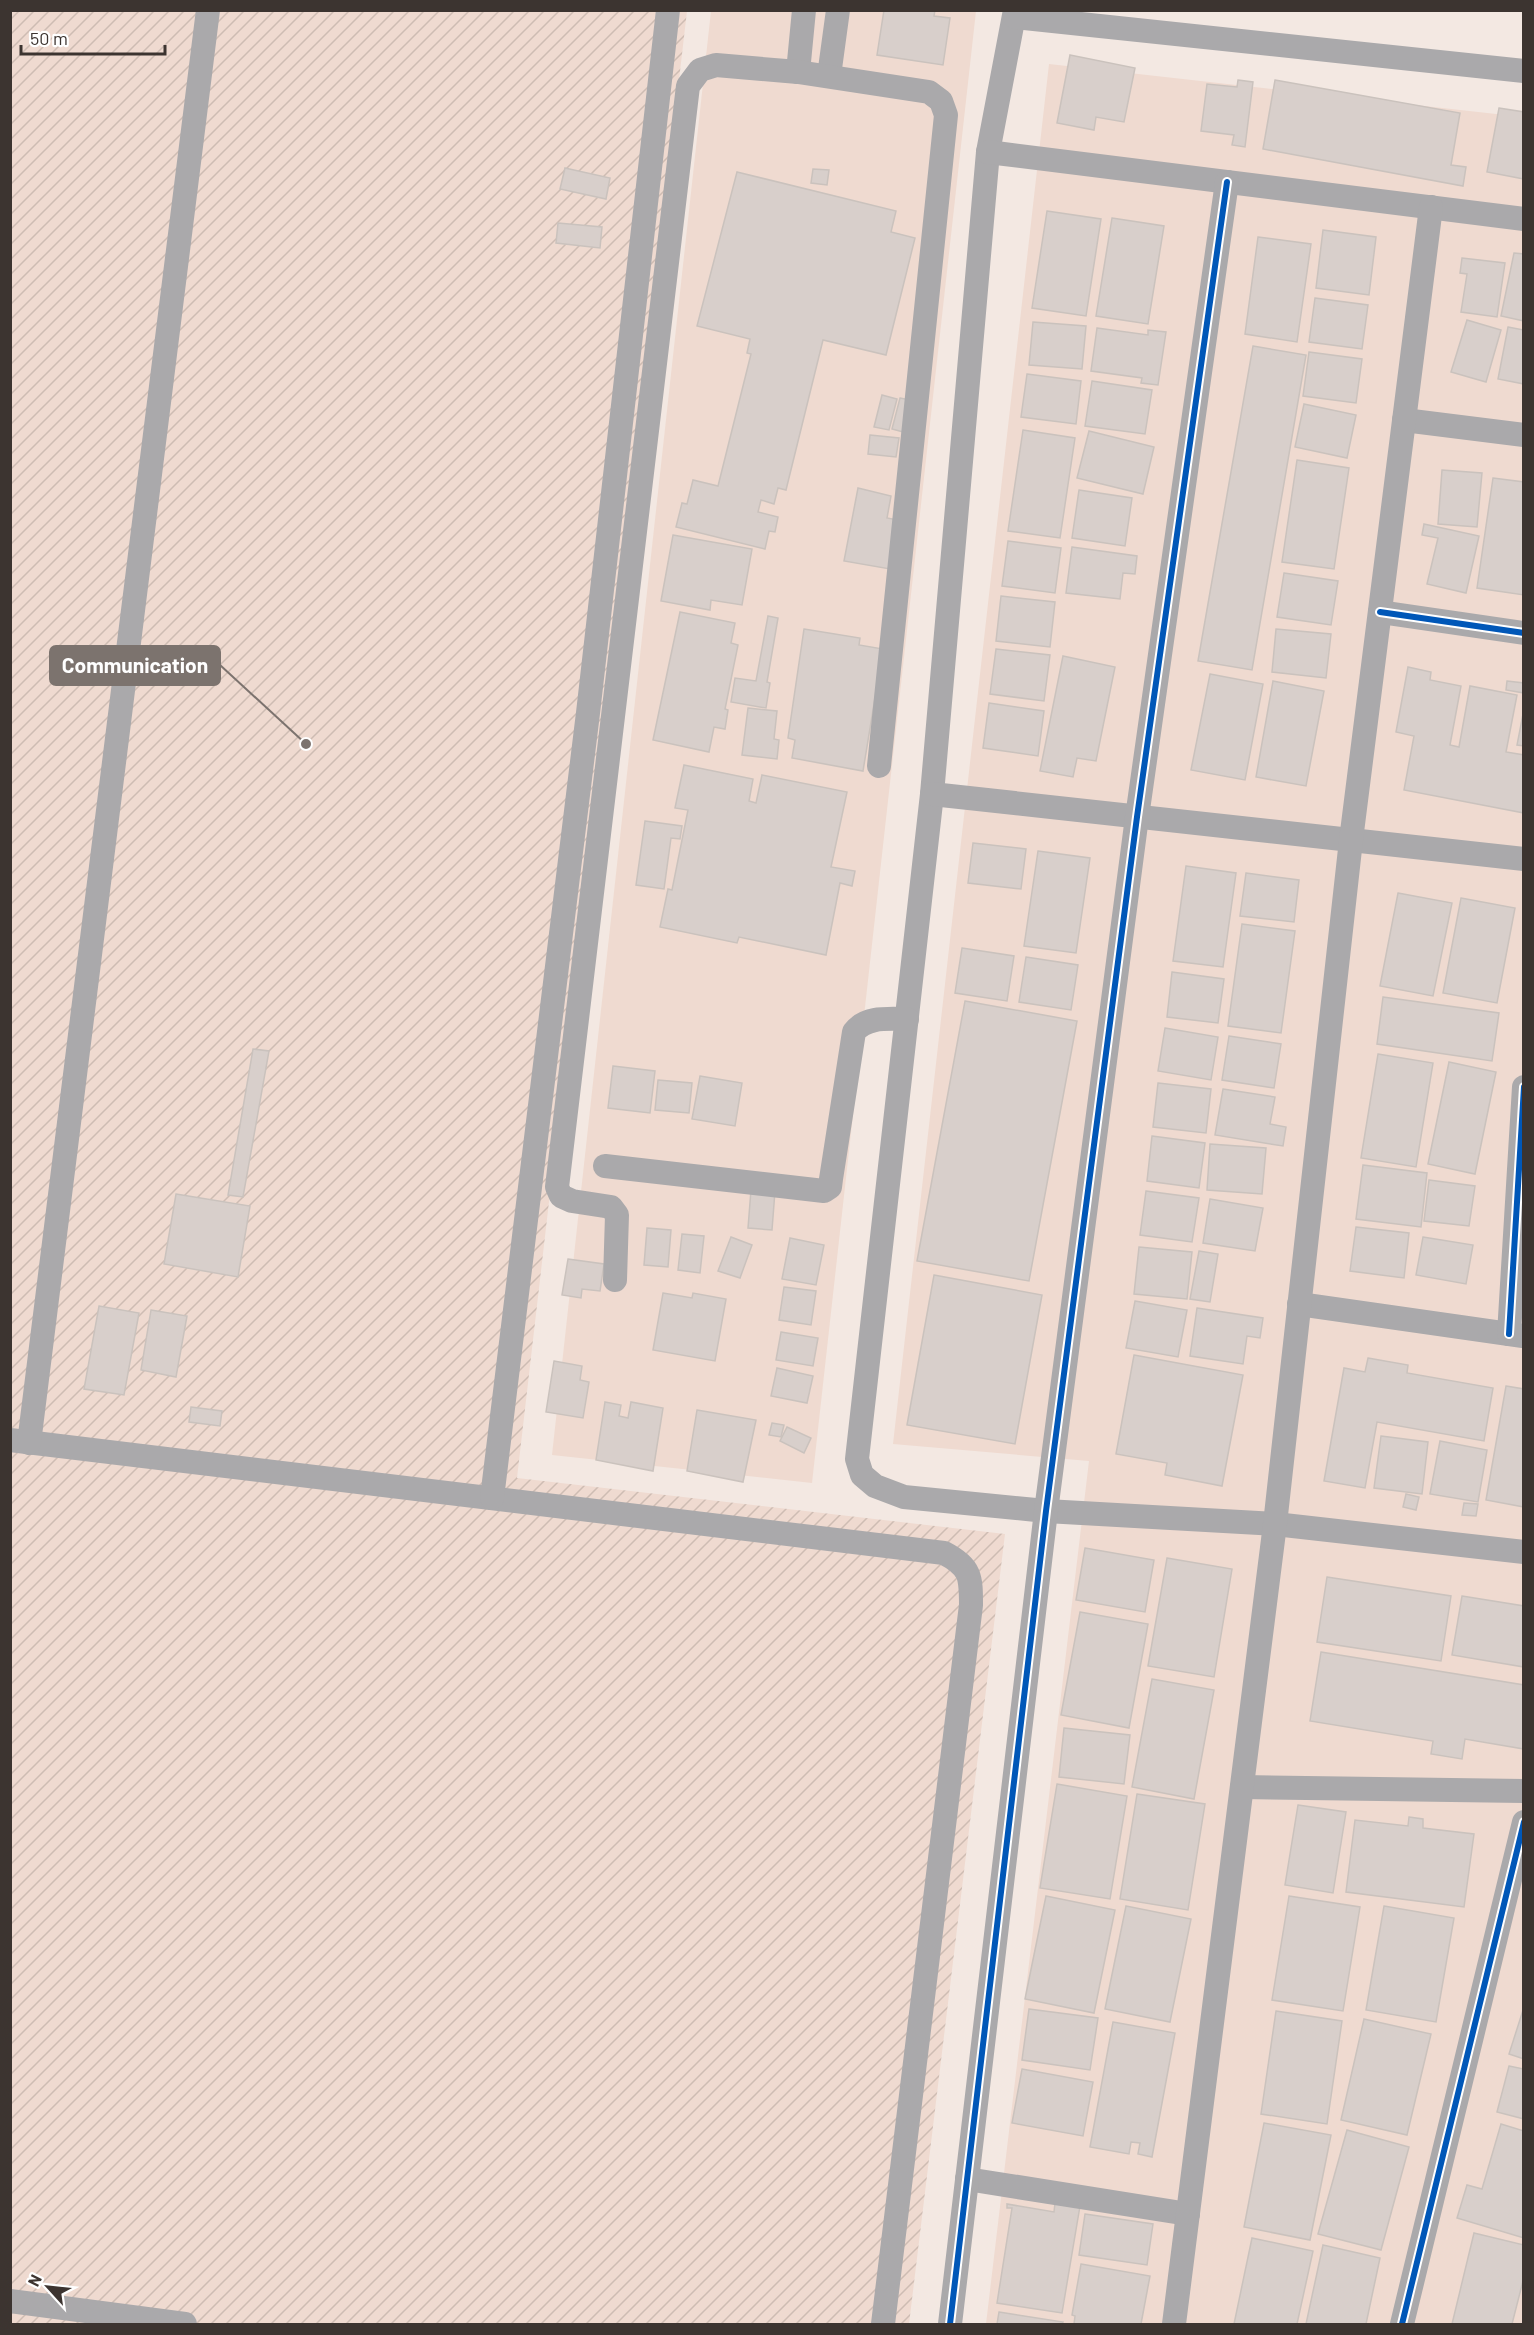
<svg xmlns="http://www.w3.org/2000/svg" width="1534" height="2335" viewBox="0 0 1534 2335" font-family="Barlow,sans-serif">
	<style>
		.built { fill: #efdad0 }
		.industrial { fill: url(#industrial-furrows) }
		.building { fill: #d8cfcb; stroke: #cac2bd; stroke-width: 1.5 }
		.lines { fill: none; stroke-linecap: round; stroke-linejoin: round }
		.minor { stroke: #aaa9ab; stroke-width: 24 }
		.cycleway-casing { stroke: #fff; stroke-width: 10 }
		.cycleway { stroke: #0057b8; stroke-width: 6 }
		.leader { fill: none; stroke: #7c736e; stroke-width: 2 }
		.callout-dot { fill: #7c736e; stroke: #fff; stroke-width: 2 }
		.callout { fill: #7c736e; stroke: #7c736e; stroke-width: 2 }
		.callout-label { font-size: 21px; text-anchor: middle; font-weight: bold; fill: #fff }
	</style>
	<defs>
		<pattern id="industrial-furrows" width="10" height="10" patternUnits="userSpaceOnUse" patternTransform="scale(1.5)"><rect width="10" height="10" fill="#efdad0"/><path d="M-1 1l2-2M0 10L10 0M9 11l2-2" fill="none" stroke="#cebcb3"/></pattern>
	</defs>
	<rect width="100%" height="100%" fill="#f3e8e2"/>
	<g class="built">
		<path d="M711 11H976L812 1483 552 1455Z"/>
		<path d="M1049 64 1523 117V2324H986L1089 1461 893 1444Z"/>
	</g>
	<path class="industrial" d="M11 11H687L517 1478 1005 1534 909 2324H11Z"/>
	<g class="building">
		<path d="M884 10H935L934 16 950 18 943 65 877 55Z"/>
		<path d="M1070 55 1135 68 1124 122 1096 117 1094 130 1057 123Z"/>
		<path d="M1238 80 1253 82 1245 147 1232 145 1234 135 1201 131 1207 84 1237 87Z"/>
		<path d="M1275 80 1460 113 1451 165 1466 167 1463 186 1263 149Z"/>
		<path d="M1499 108 1524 112V179L1487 172Z"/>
		<path d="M565 168 610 178 606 199 560 189Z"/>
		<path d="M813 169 829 170 827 185 811 183Z"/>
		<path d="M737 172 896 211 891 232 915 238 886 355 823 340 786 490 778 488 774 504 761 500 758 512 778 517 775 532 769 531 765 549 676 527 682 503 687 504 693 480 718 486 751 354 747 353 750 339 697 326Z"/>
		<path d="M1047 211 1101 219 1086 316 1032 308Z"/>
		<path d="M1112 218 1164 226 1148 324 1096 316Z"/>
		<path d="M558 223 602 227 600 248 556 243Z"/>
		<path d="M1323 230 1376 237 1369 295 1316 288Z"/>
		<path d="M1258 237 1311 244 1297 342 1245 334Z"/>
		<path d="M1514 253 1524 254V321L1501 316Z"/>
		<path d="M1462 258 1505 263 1497 317 1461 312 1467 274 1460 273Z"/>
		<path d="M1315 298 1368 305 1362 349 1309 342Z"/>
		<path d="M1467 320 1501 330 1486 382 1451 372Z"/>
		<path d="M1033 322 1086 326 1082 369 1029 365Z"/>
		<path d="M1508 327 1524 330V384L1498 379Z"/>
		<path d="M1097 328 1148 335V330L1166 332 1158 385 1141 383 1142 378 1091 371Z"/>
		<path d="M1253 346 1306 355 1252 670 1198 661Z"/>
		<path d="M1309 352 1362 359 1356 403 1303 396Z"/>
		<path d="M1027 374 1081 381 1076 424 1021 417Z"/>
		<path d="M1092 381 1152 390 1145 434 1085 426Z"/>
		<path d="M882 395 897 399 889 430 874 427Z"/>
		<path d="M900 398 915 401 907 433 892 429Z"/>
		<path d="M1304 404 1356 415 1347 458 1295 447Z"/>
		<path d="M1023 430 1075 438 1060 538 1008 531Z"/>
		<path d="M1089 431 1154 447 1143 494 1077 478Z"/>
		<path d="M870 435 899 438 896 457 868 454Z"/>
		<path d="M1297 460 1349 468 1334 569 1282 562Z"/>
		<path d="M1442 470 1482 473 1477 527 1438 524Z"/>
		<path d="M1493 478 1524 482V595L1477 588Z"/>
		<path d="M858 488 891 496 887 518 898 520 890 569 844 561Z"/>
		<path d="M1079 490 1132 498 1125 546 1072 538Z"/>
		<path d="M1424 524 1479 536 1466 593 1427 584 1438 538 1422 535Z"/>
		<path d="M673 535 752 549 742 605 711 600 710 610 661 601Z"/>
		<path d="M1008 541 1061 548 1055 593 1002 586Z"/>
		<path d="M1072 547 1137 556 1135 574 1123 573 1120 599 1066 593Z"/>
		<path d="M1284 573 1338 581 1331 625 1277 617Z"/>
		<path d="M1001 596 1055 602 1050 647 996 641Z"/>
		<path d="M680 612 735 623 731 643 738 645 725 709 728 710 725 729 714 727 709 752 653 740Z"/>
		<path d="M768 616 778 618 767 682 770 683 766 708 731 702 735 678 756 681Z"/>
		<path d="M804 629 860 638 859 645 883 649 863 771 792 758 795 740 788 738Z"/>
		<path d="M1276 629 1331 634 1326 678 1272 672Z"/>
		<path d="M996 649 1050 655 1044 701 990 694Z"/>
		<path d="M1063 656 1115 667 1096 761 1077 758 1073 777 1040 771Z"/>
		<path d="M1408 667 1431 672 1430 680 1461 686 1450 745 1459 747 1470 686 1517 695 1506 752 1524 755V813L1404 790 1414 736 1396 732Z"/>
		<path d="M1210 674 1263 684 1245 780 1191 770Z"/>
		<path d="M1273 681 1324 691 1306 786 1256 777Z"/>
		<path d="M1507 681 1524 683V693L1506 690Z"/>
		<path d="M989 703 1044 711 1038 756 983 748Z"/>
		<path d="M748 708 777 711 774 739 779 740 777 759 742 755Z"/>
		<path d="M1524 709V746L1517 745Z"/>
		<path d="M684 765 753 779 749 801 756 803 762 775 847 792 831 867 855 871 852 886 840 883 826 955 739 937 737 943 660 927 668 889 672 890 688 810 675 808Z"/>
		<path d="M645 821 682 826 680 839 671 838 664 889 636 885Z"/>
		<path d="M973 843 1026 849 1021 889 968 883Z"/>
		<path d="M1038 851 1090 858 1076 953 1024 946Z"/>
		<path d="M1186 866 1236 873 1223 967 1173 961Z"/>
		<path d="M1246 873 1299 880 1294 922 1240 916Z"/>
		<path d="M1398 893 1452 903 1433 996 1380 986Z"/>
		<path d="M1461 898 1515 908 1497 1003 1443 993Z"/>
		<path d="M1242 924 1295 931 1281 1033 1228 1026Z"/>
		<path d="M962 948 1014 956 1007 1001 955 993Z"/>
		<path d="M1026 957 1078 965 1071 1010 1019 1002Z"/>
		<path d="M1172 972 1224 979 1218 1023 1167 1017Z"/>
		<path d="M1383 997 1499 1013 1492 1061 1377 1044Z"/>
		<path d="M965 1001 1077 1021 1029 1281 917 1261Z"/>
		<path d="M1165 1028 1218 1037 1211 1080 1158 1071Z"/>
		<path d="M1229 1036 1281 1044 1274 1088 1222 1080Z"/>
		<path d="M253 1049 269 1051 243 1197 228 1195Z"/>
		<path d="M1378 1054 1433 1063 1416 1167 1361 1158Z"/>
		<path d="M1449 1062 1496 1072 1475 1174 1428 1164Z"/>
		<path d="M613 1066 655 1071 650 1113 608 1108Z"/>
		<path d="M700 1076 742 1083 735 1126 692 1119Z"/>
		<path d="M658 1080 692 1083 689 1113 655 1110Z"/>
		<path d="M1158 1083 1211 1089 1206 1133 1153 1127Z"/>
		<path d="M1223 1089 1275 1097 1270 1124 1286 1127 1283 1146 1215 1135Z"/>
		<path d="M1152 1136 1205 1143 1199 1188 1147 1181Z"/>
		<path d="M1210 1144 1266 1148 1262 1194 1207 1190Z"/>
		<path d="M1363 1165 1427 1173 1421 1227 1356 1219Z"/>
		<path d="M1429 1180 1475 1186 1469 1226 1424 1221Z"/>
		<path d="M751 1190 775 1191 772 1230 748 1228Z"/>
		<path d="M1146 1191 1199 1198 1192 1242 1140 1235Z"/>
		<path d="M176 1194 250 1206 238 1277 164 1264Z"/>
		<path d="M1210 1199 1263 1208 1255 1251 1203 1243Z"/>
		<path d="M1356 1227 1409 1233 1404 1278 1350 1271Z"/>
		<path d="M647 1228 671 1230 668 1267 644 1265Z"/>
		<path d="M682 1234 704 1236 700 1273 678 1270Z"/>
		<path d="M731 1237 752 1245 740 1278 718 1271Z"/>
		<path d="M1423 1237 1473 1245 1466 1284 1416 1275Z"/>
		<path d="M790 1238 824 1245 816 1285 782 1279Z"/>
		<path d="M1139 1247 1192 1252 1187 1299 1134 1294Z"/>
		<path d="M1199 1251 1218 1254 1210 1302 1190 1299Z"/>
		<path d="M568 1259 604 1264 600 1291 582 1289 581 1298 562 1295Z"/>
		<path d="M934 1275 1042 1295 1015 1444 907 1425Z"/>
		<path d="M784 1287 816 1291 811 1325 779 1320Z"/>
		<path d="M663 1293 692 1298 693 1293 726 1299 715 1361 653 1350Z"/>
		<path d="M1135 1301 1187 1310 1178 1357 1126 1348Z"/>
		<path d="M99 1306 139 1313 124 1395 84 1389Z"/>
		<path d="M1197 1308 1263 1318 1260 1338 1247 1336 1243 1364 1190 1356Z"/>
		<path d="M151 1310 187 1316 176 1377 141 1370Z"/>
		<path d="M781 1332 818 1338 813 1366 776 1360Z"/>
		<path d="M1134 1355 1243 1375 1222 1486 1165 1475 1167 1463 1116 1454Z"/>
		<path d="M1368 1358 1408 1365 1407 1373 1493 1388 1484 1441 1377 1422 1365 1488 1324 1481 1344 1368 1365 1372Z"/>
		<path d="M554 1361 582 1366 580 1380 589 1382 583 1418 546 1412Z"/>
		<path d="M777 1368 813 1376 807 1403 771 1396Z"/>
		<path d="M1506 1386 1524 1389V1507L1486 1500Z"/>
		<path d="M605 1402 621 1405 619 1416 628 1418 631 1402 663 1408 653 1471 596 1460Z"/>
		<path d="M191 1407 222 1411 220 1426 189 1422Z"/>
		<path d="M697 1410 756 1420 743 1482 687 1471Z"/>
		<path d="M772 1423 784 1425 781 1437 769 1435Z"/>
		<path d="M787 1427 811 1438 804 1453 780 1441Z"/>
		<path d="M1381 1436 1428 1442 1422 1494 1374 1488Z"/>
		<path d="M1440 1441 1487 1450 1478 1502 1430 1494Z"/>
		<path d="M1406 1494 1419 1497 1416 1510 1403 1507Z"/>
		<path d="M1464 1503 1478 1504 1476 1516 1462 1515Z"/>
		<path d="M1085 1548 1154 1560 1145 1612 1076 1600Z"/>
		<path d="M1167 1558 1232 1569 1214 1677 1148 1666Z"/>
		<path d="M1327 1577 1451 1596 1441 1661 1317 1642Z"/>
		<path d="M1462 1596 1524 1606V1667L1452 1655Z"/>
		<path d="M1080 1612 1148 1624 1129 1728 1061 1715Z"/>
		<path d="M1321 1652 1524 1685V1749L1465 1739 1462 1759 1431 1754 1433 1741 1310 1721Z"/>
		<path d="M1152 1679 1214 1690 1194 1799 1132 1787Z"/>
		<path d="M1064 1728 1130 1735 1124 1784 1059 1777Z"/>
		<path d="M1057 1784 1127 1796 1110 1899 1040 1888Z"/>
		<path d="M1137 1794 1205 1804 1188 1910 1120 1899Z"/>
		<path d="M1298 1805 1346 1812 1333 1893 1285 1885Z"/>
		<path d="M1409 1817 1423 1819V1828L1474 1834 1464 1907 1346 1892 1355 1820 1408 1826Z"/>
		<path d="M1046 1896 1115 1910 1094 2013 1025 1999Z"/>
		<path d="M1289 1896 1360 1907 1343 2011 1272 2000Z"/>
		<path d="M1126 1906 1191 1919 1170 2022 1105 2009Z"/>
		<path d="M1384 1906 1454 1918 1436 2022 1366 2010Z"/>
		<path d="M1524 2007V2059L1509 2054Z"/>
		<path d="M1029 2009 1098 2018 1090 2070 1022 2060Z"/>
		<path d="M1276 2011 1342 2021 1327 2124 1261 2114Z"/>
		<path d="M1364 2019 1431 2034 1407 2135 1341 2120Z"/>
		<path d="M1113 2022 1175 2033 1152 2157 1138 2154 1140 2143 1131 2142 1129 2154 1090 2147Z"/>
		<path d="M1509 2066 1524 2069V2119L1497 2112Z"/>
		<path d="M1022 2069 1093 2082 1083 2136 1012 2123Z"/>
		<path d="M1264 2123 1331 2135 1310 2240 1244 2227Z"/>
		<path d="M1501 2124 1524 2131V2238L1457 2218 1467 2185 1482 2189Z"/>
		<path d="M1347 2130 1409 2147 1381 2250 1318 2234Z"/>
		<path d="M1055 2203 1080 2206 1062 2313 997 2303 1012 2208H1007V2204L1054 2212Z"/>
		<path d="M1085 2214 1153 2224 1147 2265 1079 2255Z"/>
		<path d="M1474 2233 1524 2245V2277L1512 2324H1452Z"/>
		<path d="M1252 2238 1313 2251 1297 2324H1234Z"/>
		<path d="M1323 2245 1380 2258 1366 2324H1306Z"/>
		<path d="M1081 2264 1150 2276 1141 2324H1074L1075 2316 1072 2315Z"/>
		<path d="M999 2312 1063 2322 1062 2324H997Z"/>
	</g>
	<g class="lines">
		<g class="minor">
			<path d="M1015 10 988 152 932 794 857 1459 862 1475 875 1486 904 1497 1046 1511 1275 1524 1524 1552"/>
			<path d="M1015 17 1524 71"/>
			<path d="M798 72 804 10"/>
			<path d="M829 76 838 10"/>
			<path d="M988 152 1524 219"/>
			<path d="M1404 420 1524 435"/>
			<path d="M1380 612 1524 633"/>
			<path d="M932 794 1524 859"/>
			<path d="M605 1166 824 1191 830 1187 831 1179 854 1032C866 1016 889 1019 907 1019"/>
			<path d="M615 1280 617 1215 611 1207 572 1201 561 1196 557 1187 688 86 700 70 716 65 798 72 929 92 941 101 946 115 879 766"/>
			<path d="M1299 1304 1523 1336"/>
			<path d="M1509 1334 1524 1087"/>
			<path d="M10 1440 944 1553C971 1567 971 1577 971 1605L883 2324"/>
			<path d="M29 1443 208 10"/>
			<path d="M492 1498 588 713 668 10"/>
			<path d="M1242 1787 1524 1791"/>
			<path d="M967 2179 1188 2214"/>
			<path d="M10 2301 185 2324"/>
			<path d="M950 2324 1046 1511 1137 817 1227 182"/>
			<path d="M1174 2324 1275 1524 1351 840 1431 207"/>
			<path d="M1402 2324 1524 1822"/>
		</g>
		<defs>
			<g id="cycleway">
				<path d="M1380 612 1524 633"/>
				<path d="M1509 1334 1524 1087"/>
				<path d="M950 2324 1046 1511 1137 817 1227 182"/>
				<path d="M1402 2324 1524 1822"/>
			</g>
		</defs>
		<use href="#cycleway" class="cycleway-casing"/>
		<use href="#cycleway" class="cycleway"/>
	</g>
	<path class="leader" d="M306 744L220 665"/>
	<circle class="callout-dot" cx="306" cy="744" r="6"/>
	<rect class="callout" x="50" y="646" width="170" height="39" rx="6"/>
	<g class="callout-label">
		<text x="135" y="673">Communication</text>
	</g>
	<rect width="1534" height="2335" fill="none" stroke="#3c3430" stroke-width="24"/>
	<g transform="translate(48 2287) rotate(297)" stroke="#ffffff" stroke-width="4.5" paint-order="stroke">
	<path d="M0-4.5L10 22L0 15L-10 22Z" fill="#3c3430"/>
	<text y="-9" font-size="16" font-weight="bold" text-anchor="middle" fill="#3c3430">N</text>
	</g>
	<path d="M21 45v9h144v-9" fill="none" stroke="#3c3430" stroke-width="3"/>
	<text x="30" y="45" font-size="18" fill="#3c3430" stroke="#ffffff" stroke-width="4.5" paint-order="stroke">50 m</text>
</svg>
